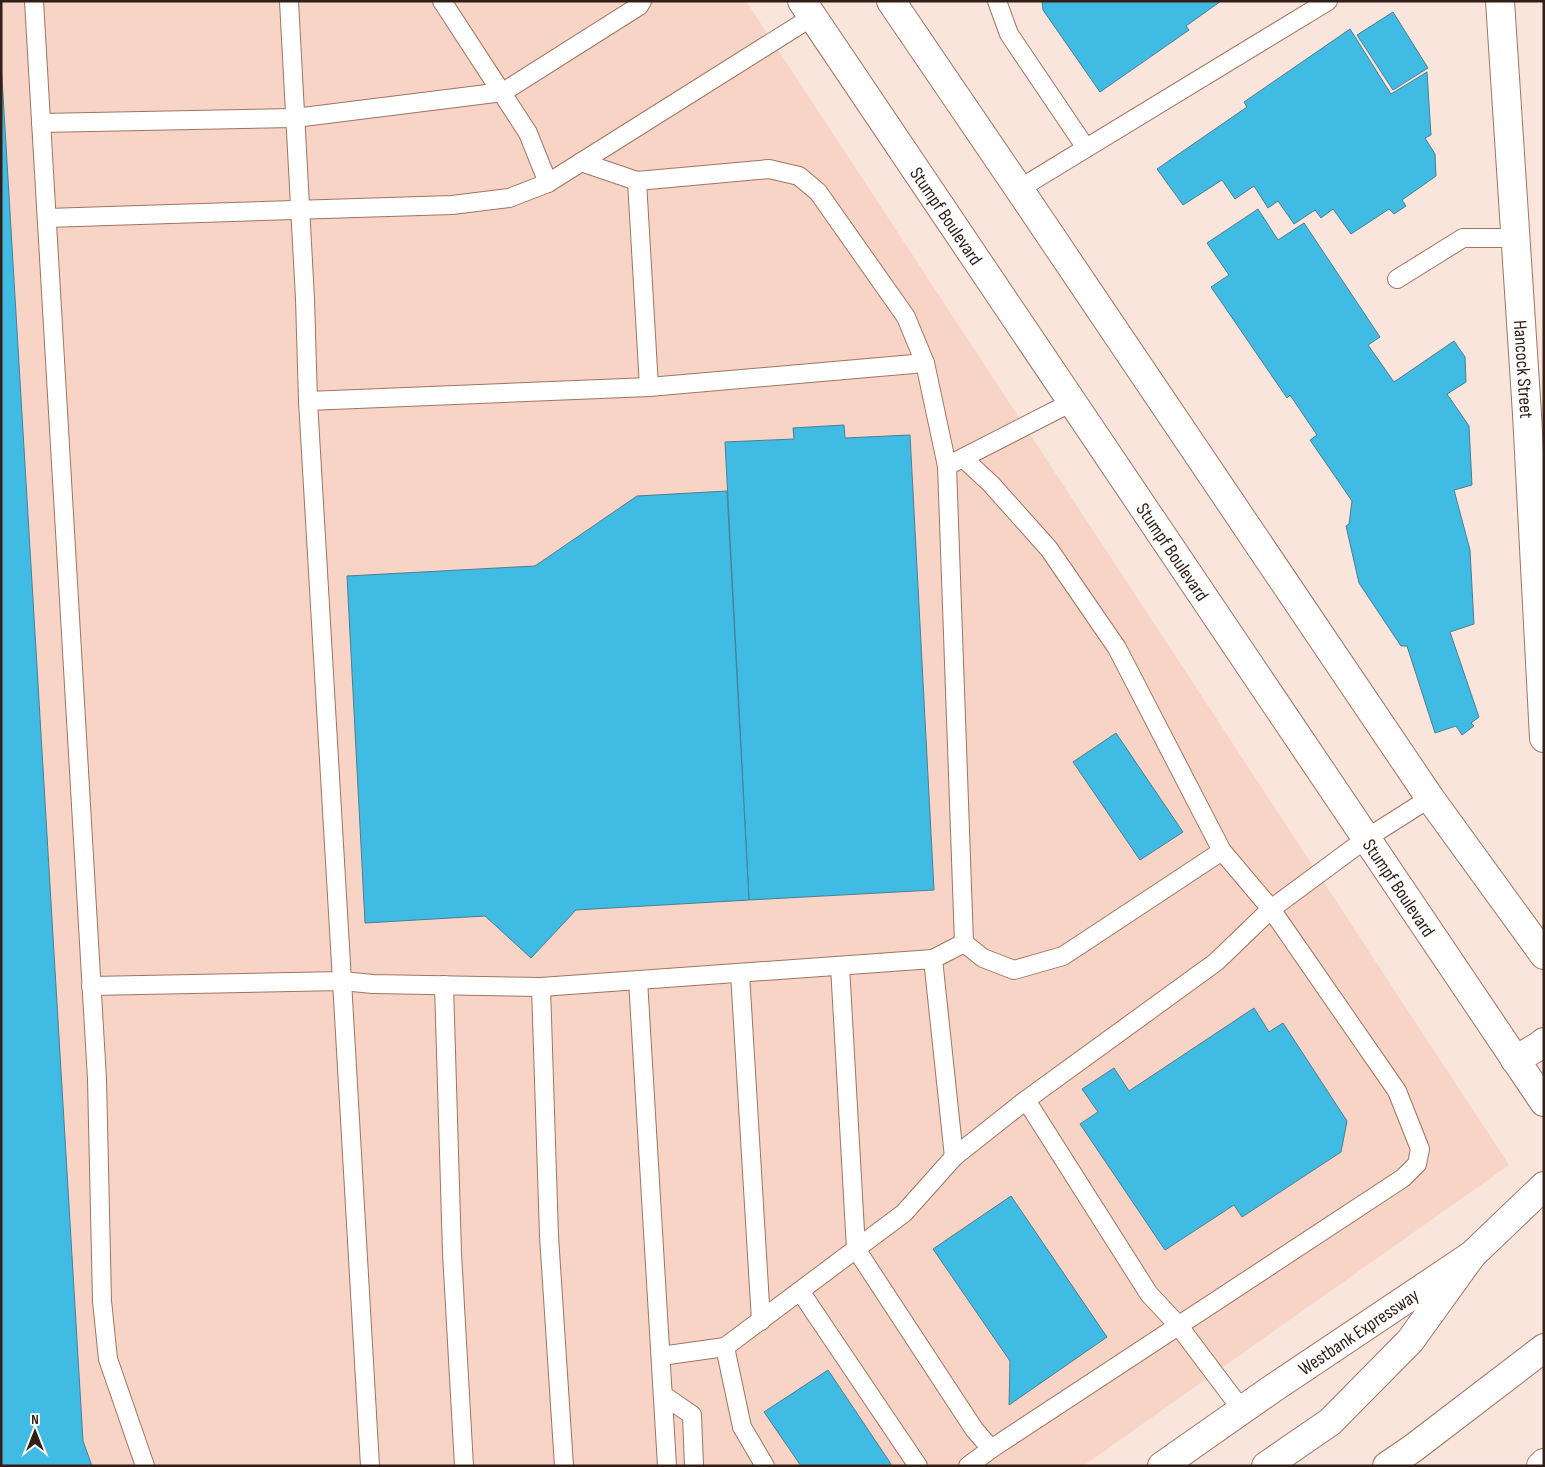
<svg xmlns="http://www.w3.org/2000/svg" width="1545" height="1467" viewBox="0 0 1545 1467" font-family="'Sofia Sans Condensed',sans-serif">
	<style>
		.built { fill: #f7d4c5 }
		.building { fill: #40bbe4; stroke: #4b7f93 }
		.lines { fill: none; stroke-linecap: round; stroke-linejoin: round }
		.service-casing { stroke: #a07461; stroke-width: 20 }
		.minor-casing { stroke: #a07461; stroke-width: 30 }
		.secondary-casing { stroke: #a07461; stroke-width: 30 }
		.motorway-casing { stroke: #a07461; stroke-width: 30 }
		.service { stroke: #fff; stroke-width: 18 }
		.minor { stroke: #fff; stroke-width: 28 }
		.secondary { stroke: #fff; stroke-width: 28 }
		.motorway { stroke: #fff; stroke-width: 28 }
		.labels { text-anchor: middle; stroke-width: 4; stroke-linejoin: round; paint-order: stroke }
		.street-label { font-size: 19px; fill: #301e17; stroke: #fff }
	</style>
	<rect width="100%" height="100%" fill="#f9e5dc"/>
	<path class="built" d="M1 1H746L1509 1165 1083 1466H1Z"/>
	<g class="building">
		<path d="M1042 1H1221L1186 26 1189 30 1100 92 1043 10Z"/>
		<path d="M1393 12 1428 68 1393 90 1357 35Z"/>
		<path d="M1350 29 1391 94 1427 72 1431 135 1425 138 1435 154 1436 176 1402 200 1406 206 1394 214 1389 209 1351 234 1333 209 1321 218 1315 210 1294 224 1278 201 1268 208 1254 186 1235 199 1222 180 1183 205 1157 169 1247 107 1244 102Z"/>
		<path d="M1 61 83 1441 92 1466H1Z"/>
		<path d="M1258 209 1278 240 1304 223 1380 337 1368 345 1394 382 1454 341 1465 357 1466 382 1447 394 1469 426 1472 485 1454 490 1470 550 1474 624 1450 632 1479 717 1471 723 1474 726 1462 735 1456 726 1435 733 1407 646H1401L1359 583 1346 526 1349 524 1352 501 1310 440 1317 435 1290 395 1287 398 1211 287 1229 275 1207 243Z"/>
		<path d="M844 425 845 438 910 435 934 890 749 900 725 442 794 439 793 428Z"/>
		<path d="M727 491 749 900 576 910 531 958 485 916 365 923 347 576 535 566 637 496Z"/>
		<path d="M1116 733 1183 832 1140 860 1073 762Z"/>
		<path d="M1254 1008 1269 1032 1283 1023 1347 1121 1341 1152 1242 1217 1234 1205 1165 1250 1080 1124 1098 1112 1082 1089 1114 1068 1129 1091Z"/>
		<path d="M1011 1196 1107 1337 1009 1405 1010 1361 933 1249Z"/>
		<path d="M828 1370 891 1464 889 1466H801L764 1412Z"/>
	</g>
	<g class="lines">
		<defs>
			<g id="service">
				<path d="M34 1 97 1079 102 1301 108 1359 145 1466"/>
				<path d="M289 1 305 299 308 401 342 981 373 984 541 987 549 1236 564 1466"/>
				<path d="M442 1 528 133 548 183"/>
				<path d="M997 1 1009 34 1086 148"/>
				<path d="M41 123 295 118 503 92 639 6 642 1"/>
				<path d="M581 162 637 181 769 169 799 176 818 192 906 317 925 363 947 466"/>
				<path d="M637 181 649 387"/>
				<path d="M1019 189 1328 1"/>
				<path d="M47 218 452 205 509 198 548 183 812 17"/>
				<path d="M1397 279 1463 238H1515"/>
				<path d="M308 401 649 387 925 363"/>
				<path d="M1072 402 947 466 964 943 983 958 1014 970 1063 956 1222 851 1271 909 1367 838 1430 798"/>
				<path d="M963 458 991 484 1049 549 1117 648 1222 851"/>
				<path d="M933 959 964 943"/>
				<path d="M840 966 856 1249 974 1429 991 1449 1403 1178 1417 1164 1420 1149 1397 1091 1271 909 1216 962 1026 1100"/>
				<path d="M740 973 761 1321"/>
				<path d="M638 980 667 1466"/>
				<path d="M444 985 452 1253 464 1466"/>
				<path d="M91 986 342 981 370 1466"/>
				<path d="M541 987 933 959 954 1157 1026 1100 1149 1294 1178 1325 1242 1410"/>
				<path d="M800 1291 918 1466"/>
				<path d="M661 1356 725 1347"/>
				<path d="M663 1395 692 1415 694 1466"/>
				<path d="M765 1466 742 1427 725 1347 904 1213 954 1157"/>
				<path d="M968 1466 991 1449"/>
			</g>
			<g id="minor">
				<path id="s1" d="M1500 1 1527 414 1544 738"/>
			</g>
			<g id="secondary">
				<path id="s2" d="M802 1 1544 1102"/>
				<path d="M891 1 1019 189 1430 798 1544 955"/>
				<path d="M1515 1060 1539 1046 1544 1042"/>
				<path id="s3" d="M1162 1466 1272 1389 1472 1255 1544 1186"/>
			</g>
			<g id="motorway">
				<path d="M1266 1466 1330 1422 1410 1341 1472 1255"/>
				<path d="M1387 1466 1412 1449 1544 1348"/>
				<path d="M1541 1466 1544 1463"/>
			</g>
		</defs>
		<use href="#service" class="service-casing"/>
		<use href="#minor" class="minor-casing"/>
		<use href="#secondary" class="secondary-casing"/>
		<use href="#motorway" class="motorway-casing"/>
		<use href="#service" class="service"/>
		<use href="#minor" class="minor"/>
		<use href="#secondary" class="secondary"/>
		<use href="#motorway" class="motorway"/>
	</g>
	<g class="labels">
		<g class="street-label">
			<text dy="7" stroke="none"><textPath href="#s2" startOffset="259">Stumpf Boulevard</textPath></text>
			<text dy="7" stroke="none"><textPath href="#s1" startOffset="369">Hancock Street</textPath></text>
			<text dy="7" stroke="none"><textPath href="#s2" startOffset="664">Stumpf Boulevard</textPath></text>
			<text dy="7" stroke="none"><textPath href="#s2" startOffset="1069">Stumpf Boulevard</textPath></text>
			<text dy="7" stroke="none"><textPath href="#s3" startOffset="238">Westbank Expressway</textPath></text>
		</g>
	</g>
	<rect width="1545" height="1467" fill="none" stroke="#301e17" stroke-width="5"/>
	<g transform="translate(35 1432)" stroke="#ffffff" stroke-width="4" paint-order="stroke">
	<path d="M0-4L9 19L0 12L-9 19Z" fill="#301e17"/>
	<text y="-8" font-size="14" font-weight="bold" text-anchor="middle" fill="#301e17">N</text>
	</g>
</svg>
